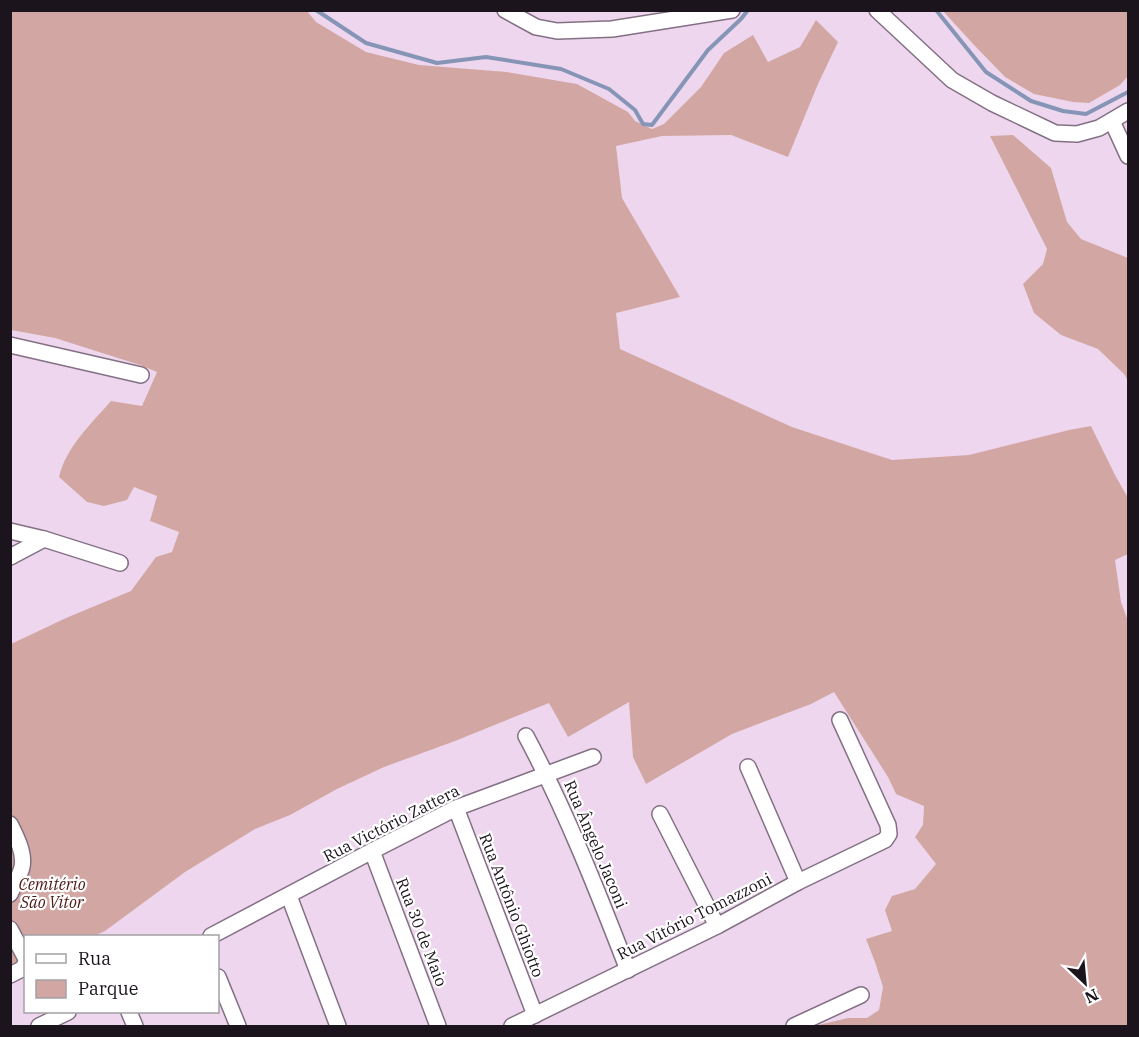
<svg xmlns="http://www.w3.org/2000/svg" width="1139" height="1037" viewBox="0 0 1139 1037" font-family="'IBM Plex Serif',serif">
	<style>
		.green { fill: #d2a7a3 }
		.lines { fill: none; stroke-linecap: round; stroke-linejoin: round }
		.stream { stroke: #8695b6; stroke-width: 4 }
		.minor-casing { stroke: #847085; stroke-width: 18 }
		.minor { stroke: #fff; stroke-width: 15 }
		.labels { text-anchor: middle; stroke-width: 4.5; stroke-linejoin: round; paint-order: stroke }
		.street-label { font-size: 16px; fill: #1c141c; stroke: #fff }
		.park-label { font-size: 16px; font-style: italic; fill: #4e1917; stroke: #fff }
	</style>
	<rect width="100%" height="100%" fill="#eed7ee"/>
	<g class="green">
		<path d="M11 11H307L316 22 366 52 419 65 507 72 577 84 628 112 635 121 652 129 664 124 701 87 724 53 753 35 768 62 800 47 816 20 838 42 818 84 788 157 731 135 662 136 616 146 622 198 680 297 616 313 620 349 792 427 892 460 969 455 1069 430 1091 426 1115 475 1128 498V554L1115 560 1121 602 1128 621V1026H814L848 1018H867L879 1010 883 987 875 962 866 939 892 931 885 910 892 896 915 889 936 864 915 837 923 825 924 806 896 794 888 777 834 692 811 704 732 734 646 784 633 757 629 702 568 737 549 703 455 741 384 767 337 789 290 815 255 829 185 872 105 931 94 936H26L25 973 11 981V644L66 618 131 591 156 557 172 552 179 532 150 521 157 496 134 487 127 500 104 506 87 502 59 477C66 447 91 424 111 401L142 406 157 372 140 365 55 338 11 330Z"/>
		<path d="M943 11H1128V76L1120 85 1089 103 1073 102 1034 94 1005 77 975 46Z"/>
		<path d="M1013 135 1051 168 1067 222 1081 239 1128 258V381L1124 374 1098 349 1061 335 1034 313 1023 284 1043 264 1047 249 990 136Z"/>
	</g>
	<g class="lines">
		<g class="stream">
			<path d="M316 10 366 43 437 63 486 57 561 69 609 89 635 110 643 124 652 125 708 50 741 19 748 10"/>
			<path d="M936 10 986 72 1031 101 1063 111 1086 114 1128 92"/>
		</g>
		<defs>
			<g id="minor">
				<path d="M505 10 536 27 557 31 612 29 732 10"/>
				<path d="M877 10 952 80 992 103 1055 133 1077 134 1099 128 1128 111"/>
				<path d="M1112 121 1128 156"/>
				<path d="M10 345 141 375"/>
				<path d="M10 531 44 539 120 563"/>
				<path d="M10 557 44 539"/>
				<path d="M526 736C566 811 597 890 628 970"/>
				<path d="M748 767 798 882"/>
				<path d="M456 808 535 1015"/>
				<path d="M660 814 717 926"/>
				<path d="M10 824C16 836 25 853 22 867 20 876 14 885 10 894"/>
				<path d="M372 851 438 1026"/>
				<path d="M289 896 338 1026"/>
				<path d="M10 929 26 959"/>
				<path d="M211 936 372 851 456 808 593 757"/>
				<path d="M10 975 22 969 26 963"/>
				<path d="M218 977 238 1026"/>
				<path d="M129 1012 135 1026"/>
				<path d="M39 1026 68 1012"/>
				<path d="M512 1026 717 926 798 882 885 840 889 834 888 825 840 720"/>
				<path d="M794 1026 861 995"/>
			</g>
		</defs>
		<use href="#minor" class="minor-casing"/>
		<use href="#minor" class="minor"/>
	</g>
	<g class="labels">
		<g class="street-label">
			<text transform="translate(391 823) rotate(-27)" y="6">Rua Victório Zattera</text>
			<text transform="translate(596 844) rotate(67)" y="6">Rua Ângelo Jaconi</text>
			<text transform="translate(512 905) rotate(69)" y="6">Rua Antônio Ghiotto</text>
			<text transform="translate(694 916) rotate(-27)" y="6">Rua Vitório Tomazzoni</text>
			<text transform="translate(422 932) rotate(69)" y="6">Rua 30 de Maio</text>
		</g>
		<g class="park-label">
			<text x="52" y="890">Cemitério<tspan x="52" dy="18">São Vitor</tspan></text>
		</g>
	</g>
	<rect width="1139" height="1037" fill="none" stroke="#1c141c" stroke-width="24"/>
	<rect x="24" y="935" width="195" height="78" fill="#ffffff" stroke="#a4a1a4" stroke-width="1.5"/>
	<rect x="36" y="954" width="30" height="9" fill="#ffffff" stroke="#a4a1a4" stroke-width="1.5"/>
	<text x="78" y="965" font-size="18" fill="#1c141c">Rua</text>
	<rect x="36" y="980" width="30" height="18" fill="#d2a7a3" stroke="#a4a1a4" stroke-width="1.5"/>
	<text x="78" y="995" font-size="18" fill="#1c141c">Parque</text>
	<g transform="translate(1085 983) rotate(154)" stroke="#ffffff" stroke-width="4.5" paint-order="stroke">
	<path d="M0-4.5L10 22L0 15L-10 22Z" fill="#1c141c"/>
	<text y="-9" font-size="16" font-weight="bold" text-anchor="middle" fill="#1c141c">N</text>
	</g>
</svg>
